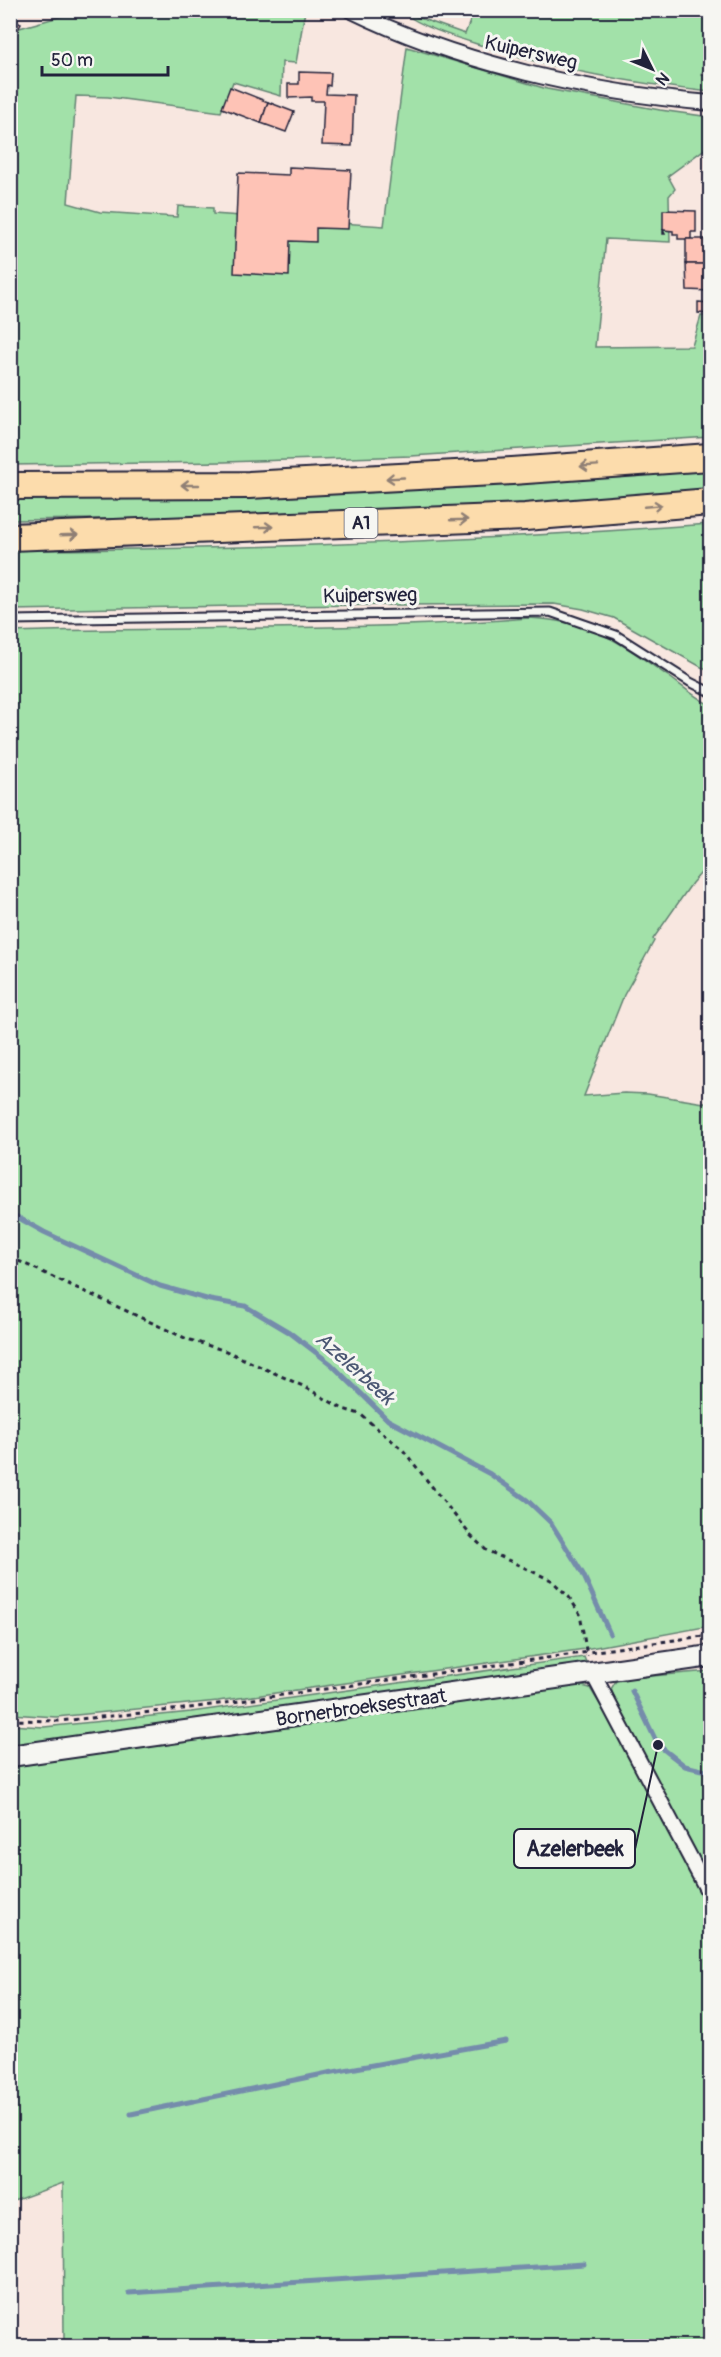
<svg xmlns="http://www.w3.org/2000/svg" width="721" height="2357" viewBox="0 0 721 2357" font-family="Pangolin,sans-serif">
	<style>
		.green { fill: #a2e1a9; stroke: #628272; stroke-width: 1.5 }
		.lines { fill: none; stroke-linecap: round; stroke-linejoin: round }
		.stream { stroke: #748cab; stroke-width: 5 }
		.building { fill: #fec3b6; stroke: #22223b; stroke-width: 1.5 }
		.lane-casing { stroke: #22223b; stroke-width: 11 }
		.street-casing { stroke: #22223b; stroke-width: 18 }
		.secondary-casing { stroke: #22223b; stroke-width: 24 }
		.highway-casing { stroke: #22223b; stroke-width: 30 }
		.path { stroke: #22223b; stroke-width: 3; stroke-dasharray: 4.5 4.5; stroke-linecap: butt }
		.lane { stroke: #f6f6f2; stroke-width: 7 }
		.street { stroke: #f6f6f2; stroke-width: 14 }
		.secondary { stroke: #f6f6f2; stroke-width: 20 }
		.highway { stroke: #fcdcac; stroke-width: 26 }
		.oneway { stroke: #8f7f74 }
		.labels { text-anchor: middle; stroke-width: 6; stroke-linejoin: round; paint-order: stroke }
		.shield { fill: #f6f6f2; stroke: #626272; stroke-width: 1.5 }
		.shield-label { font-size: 18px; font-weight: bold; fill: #22223b }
		.street-label { font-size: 20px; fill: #22223b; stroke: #f6f6f2 }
		.water-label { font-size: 21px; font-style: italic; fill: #4b5773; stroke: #f6f6f2 }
		.leader { fill: none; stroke: #22223b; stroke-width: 2 }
		.callout-dot { fill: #22223b; stroke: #f6f6f2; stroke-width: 2 }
		.callout { fill: #f6f6f2; stroke: #22223b; stroke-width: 2 }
		.callout-label { font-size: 21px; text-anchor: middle; font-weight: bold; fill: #22223b }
	</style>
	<rect width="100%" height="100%" fill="#f8e7e0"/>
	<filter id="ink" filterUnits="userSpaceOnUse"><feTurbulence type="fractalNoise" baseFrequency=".0167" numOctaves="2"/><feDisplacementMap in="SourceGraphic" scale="12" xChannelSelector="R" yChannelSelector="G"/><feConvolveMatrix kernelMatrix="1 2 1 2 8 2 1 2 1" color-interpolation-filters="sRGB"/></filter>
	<g filter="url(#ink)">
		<g class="green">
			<path d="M80 11H305L296 63 282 62 281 96 233 82 221 112 108 97 76 96 68 203 100 212 177 217 178 206 213 208V214L384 226 407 47 547 89 660 110 710 117V145L668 176 675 189 669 196 670 242 606 239 595 347 692 346 701 316H710V437L411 456 224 462 11 465 10 34 16 29Z"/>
			<path d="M400 11 465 34 474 11H710V61L701 74 710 75V92C632 83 554 70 480 45 451 36 424 28 400 11Z"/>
			<path d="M710 470V491L470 508 272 517 11 520 10 497C245 495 477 489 710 470Z"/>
			<path d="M710 524V672L614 618 583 609 554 604 237 606 11 610V550C244 550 477 541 710 524Z"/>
			<path d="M529 618C592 621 618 641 668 676 682 686 695 697 710 705V863L692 883 653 939 654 941 624 995 584 1096 624 1093 648 1094 710 1104V1626L585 1649 218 1701 56 1717 11 1714 10 632C183 626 356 632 529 618Z"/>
			<path d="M584 1657 587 1665 11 1748 10 1725 44 1727 191 1712Z"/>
			<path d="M710 1671V1883L627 1730 611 1689 617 1679Z"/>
			<path d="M574 1684 590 1688 617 1732 670 1835 710 1901V2346H33V2341H64L63 2183 11 2202V1767Z"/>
		</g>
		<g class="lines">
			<g class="stream">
				<path d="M10 1213 44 1232 160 1286 210 1300 245 1306 289 1332 331 1364 388 1420 490 1474 527 1500 551 1523 583 1574 610 1634"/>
				<path d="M632 1691 658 1745 685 1766 710 1772"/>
				<path d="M131 2114 328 2073 506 2041"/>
				<path d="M129 2293 584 2264"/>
			</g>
		</g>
		<g class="building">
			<path d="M11 19 21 24 12 40 10 39Z"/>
			<path d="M299 72 331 73 330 86 327 85 326 94 354 95 352 146 322 145 324 101H311V97L288 98V84H299Z"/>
			<path d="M230 87 268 102 261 123 222 108Z"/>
			<path d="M268 102 294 112 286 132 261 123Z"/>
			<path d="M289 167 351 170 348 229 316 228V242L290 241 289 276 234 273 238 173 289 175Z"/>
			<path d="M663 210 696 211V232H691V239H678V234H673V231L663 230 665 234H663Z"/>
			<rect x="686" y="239" width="24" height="25"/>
			<path d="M686 264H710V291L687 290Z"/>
			<path d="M698 302 710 303V314L698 313Z"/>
		</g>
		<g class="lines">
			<defs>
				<path id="lane" d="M10 620 550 612 616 635 690 682 710 692"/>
				<g id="street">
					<path d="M350 10C458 63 591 93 710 103"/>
					<path d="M592 1672 710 1895"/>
				</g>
				<path id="secondary" d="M10 1756 710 1656"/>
				<g id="highway">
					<path d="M10 486 249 485 512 471 710 457"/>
					<path d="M10 537 525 517 710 502"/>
				</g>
			</defs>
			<use href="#lane" class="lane-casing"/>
			<use href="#street" class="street-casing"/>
			<use href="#secondary" class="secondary-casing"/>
			<use href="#highway" class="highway-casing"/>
			<g class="path">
				<path d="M10 1257 187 1339 226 1351 305 1387 343 1409 360 1414 403 1450 471 1536 486 1550 551 1580 569 1597 580 1614 587 1656"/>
				<path d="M10 1720 59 1721 183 1709 710 1635"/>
			</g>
			<use href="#lane" class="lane"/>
			<use href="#street" class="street"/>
			<use href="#secondary" class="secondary"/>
			<use href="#highway" class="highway"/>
		</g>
		<defs><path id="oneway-shaft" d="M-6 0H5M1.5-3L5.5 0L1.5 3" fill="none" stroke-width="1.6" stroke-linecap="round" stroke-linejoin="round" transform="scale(1.5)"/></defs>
		<g class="oneway">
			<use href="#oneway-shaft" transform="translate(589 466) rotate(176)"/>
			<use href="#oneway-shaft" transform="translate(395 478) rotate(177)"/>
			<use href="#oneway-shaft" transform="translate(190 485) rotate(180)"/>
			<use href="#oneway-shaft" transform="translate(653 506) rotate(-5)"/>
			<use href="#oneway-shaft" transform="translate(459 520) rotate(-2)"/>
			<use href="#oneway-shaft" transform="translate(264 527) rotate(-2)"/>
			<use href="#oneway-shaft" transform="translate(69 535) rotate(-2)"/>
		</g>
	</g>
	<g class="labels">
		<rect class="shield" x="344.5" y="508" width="33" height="30" rx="4.5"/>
		<g class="shield-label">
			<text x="361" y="529">A1</text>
		</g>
		<g class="street-label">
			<text transform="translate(531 52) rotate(13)" y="7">Kuipersweg</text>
			<text transform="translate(370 595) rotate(-1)" y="7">Kuipersweg</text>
			<text transform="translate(361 1707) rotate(-8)" y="7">Bornerbroeksestraat</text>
		</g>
		<g class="water-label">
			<text transform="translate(355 1368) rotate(42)" y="7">Azelerbeek</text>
		</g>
	</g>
	<path class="leader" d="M658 1745L635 1849"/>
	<circle class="callout-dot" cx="658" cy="1745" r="6"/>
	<rect class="callout" x="514" y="1829" width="121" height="39" rx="6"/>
	<g class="callout-label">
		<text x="575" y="1856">Azelerbeek</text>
	</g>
	<rect width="721" height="2357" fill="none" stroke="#f6f6f2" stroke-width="36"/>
	<rect x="18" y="18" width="685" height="2321" fill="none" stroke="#22223b" stroke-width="2" filter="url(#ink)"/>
	<g transform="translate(652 69) rotate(133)" stroke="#f6f6f2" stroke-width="4.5" paint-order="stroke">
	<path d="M0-4.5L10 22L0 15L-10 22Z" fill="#22223b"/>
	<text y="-9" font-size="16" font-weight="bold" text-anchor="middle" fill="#22223b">N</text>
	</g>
	<path d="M42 66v9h126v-9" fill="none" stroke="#22223b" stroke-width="3"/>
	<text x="51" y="66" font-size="18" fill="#22223b" stroke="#f6f6f2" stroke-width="4.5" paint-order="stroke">50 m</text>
</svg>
